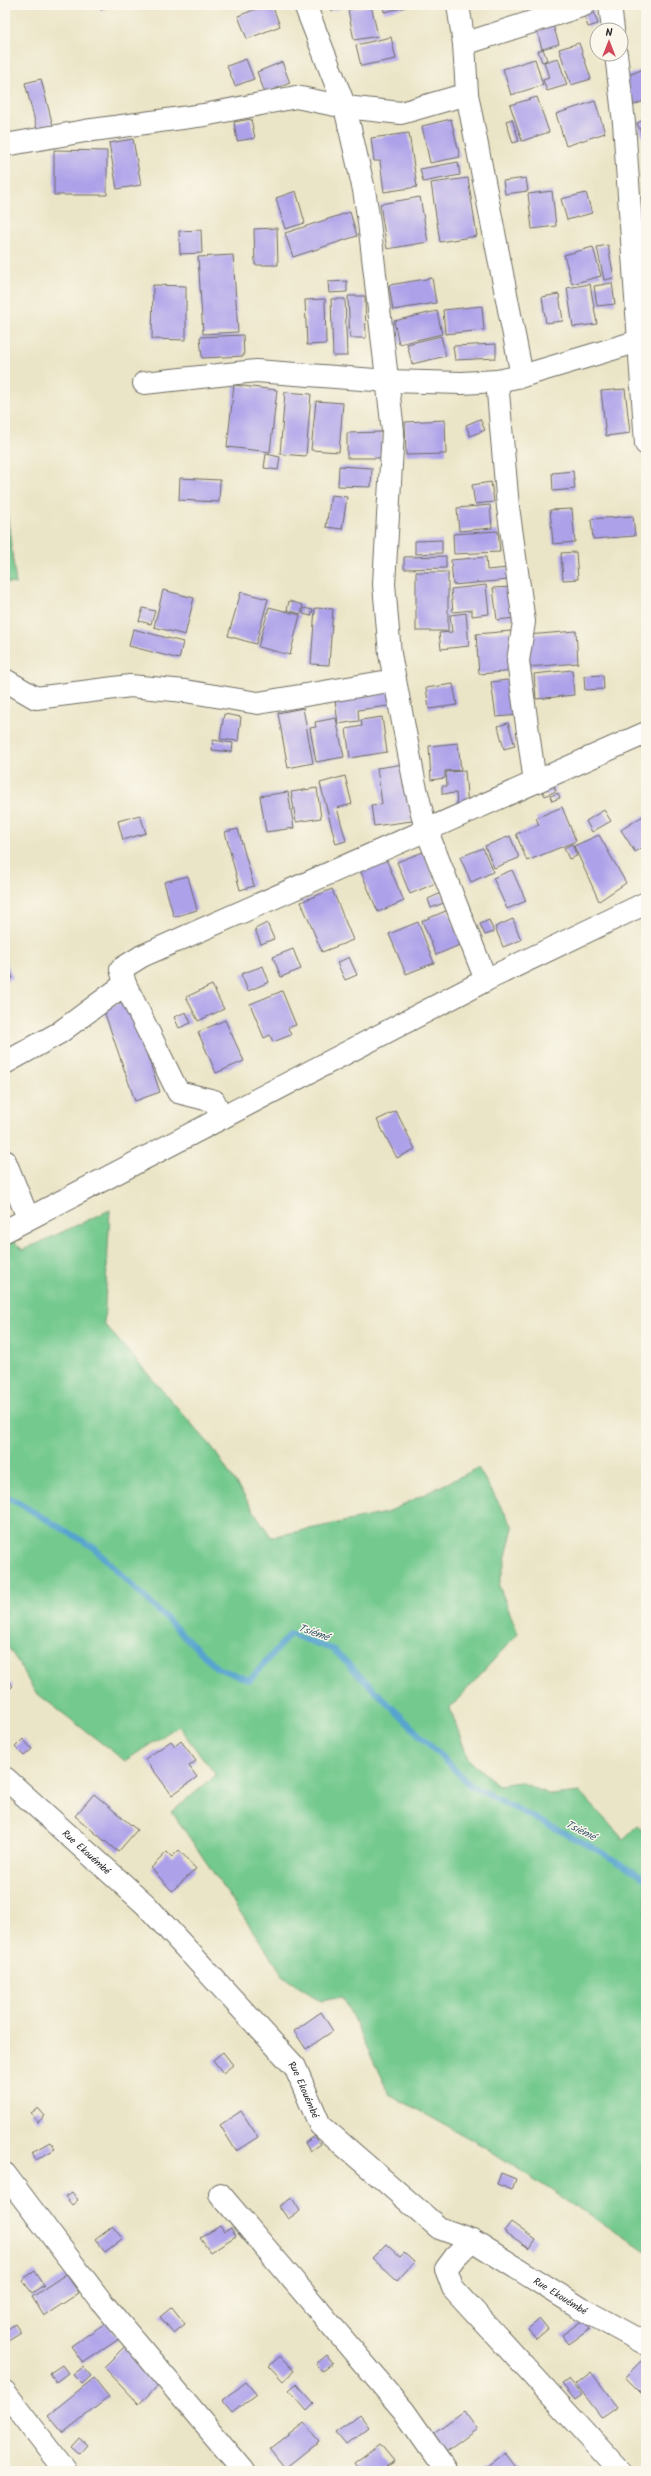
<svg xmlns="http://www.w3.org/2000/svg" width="651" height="2476" viewBox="0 0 651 2476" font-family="Kalam,sans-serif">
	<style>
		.green { fill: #73c98e; stroke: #4f7a5c }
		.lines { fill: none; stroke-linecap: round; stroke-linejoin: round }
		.stream { stroke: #56a4cf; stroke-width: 6 }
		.building { fill: #ada1ea }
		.minor-casing { stroke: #6e6c62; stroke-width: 24 }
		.minor { stroke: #fff; stroke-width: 22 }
		.labels { text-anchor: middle; stroke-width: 3; stroke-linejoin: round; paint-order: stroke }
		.street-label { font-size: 10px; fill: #2b2b2b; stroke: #fbf7ec }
		.water-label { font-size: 11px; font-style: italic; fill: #3c5b6d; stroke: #fbf7ec }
	</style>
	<rect width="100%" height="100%" fill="#fbf7ec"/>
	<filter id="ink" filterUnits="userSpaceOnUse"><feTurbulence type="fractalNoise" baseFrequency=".025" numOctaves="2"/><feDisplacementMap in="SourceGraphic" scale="8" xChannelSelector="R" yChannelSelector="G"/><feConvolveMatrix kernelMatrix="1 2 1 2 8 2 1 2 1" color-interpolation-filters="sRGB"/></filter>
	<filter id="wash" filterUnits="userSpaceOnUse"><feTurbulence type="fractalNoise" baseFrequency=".012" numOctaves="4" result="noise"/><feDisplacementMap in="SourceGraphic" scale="16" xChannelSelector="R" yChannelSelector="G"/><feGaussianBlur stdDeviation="0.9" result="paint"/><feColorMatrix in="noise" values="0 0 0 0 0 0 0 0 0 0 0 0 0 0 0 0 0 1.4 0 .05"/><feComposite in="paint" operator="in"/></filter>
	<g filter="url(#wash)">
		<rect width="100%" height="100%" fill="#ebe5c7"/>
		<g class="green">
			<path d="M5 497 16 584 5 582Z"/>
			<path d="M110 1210 104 1324 212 1447 271 1537 386 1513 478 1468 513 1527 499 1586 518 1633 450 1708 468 1759 498 1785 520 1782 551 1795 580 1792 623 1839 638 1826 646 1833V2252L483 2146 389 2094 343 1997 321 2001 285 1978 172 1812 216 1775 178 1726 125 1761 35 1692 5 1641V1234L23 1250Z"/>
		</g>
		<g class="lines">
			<path class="stream" d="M5 1495 93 1547 217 1668 250 1680 290 1634 334 1650 471 1786 594 1848 646 1879"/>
		</g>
		<g id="blocks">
			<g class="building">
				<path d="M98 5H111L101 10Z"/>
				<path d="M266 5H272L280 26 247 39 238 16Z"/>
				<path d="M330 5H349L332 11Z"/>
				<path d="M371 5 378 36 354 40 348 10Z"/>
				<path d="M383 5H406V7L384 12Z"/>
				<path d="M626 5H644L629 11Z"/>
				<path d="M593 9 598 24 588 27 583 12Z"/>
				<path d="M553 25 559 44 542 49 537 31Z"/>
				<path d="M391 37 396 59 361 66 356 45Z"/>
				<path d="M579 43 591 79 571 85 559 49Z"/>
				<path d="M543 49 547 60 542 62 538 51Z"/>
				<path d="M558 58 567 85 547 91 543 80 549 78 544 62Z"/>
				<path d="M246 59 254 79 235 86 227 66Z"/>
				<path d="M535 59 543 85 511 95 503 69Z"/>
				<path d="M282 62 290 83 265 93 257 72Z"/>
				<path d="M646 68V100L634 105 624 77Z"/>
				<path d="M41 79 53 126 37 129 25 83Z"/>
				<path d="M537 97 549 132 522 141 510 105Z"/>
				<path d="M595 101 605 133 566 146 556 114Z"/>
				<path d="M251 119 255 138 237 141 234 122Z"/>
				<path d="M451 119 460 157 430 163 422 126Z"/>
				<path d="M512 119 519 141 513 143 506 121Z"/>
				<path d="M646 119V145L637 123Z"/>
				<path d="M409 133 417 187 384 192 380 161H374L371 138Z"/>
				<path d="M133 139 141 185 117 189 109 143Z"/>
				<path d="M54 150 107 151V195H54Z"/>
				<path d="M458 162 460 175 423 182 420 169Z"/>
				<path d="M468 178 477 236 440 242 431 183Z"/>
				<path d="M526 178 528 191 505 194 503 181Z"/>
				<path d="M296 191 305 223 285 229 276 198Z"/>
				<path d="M552 191 556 226 532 229 528 194Z"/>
				<path d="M586 193 592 213 567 220 561 199Z"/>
				<path d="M420 197 428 242 387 249 380 204Z"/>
				<path d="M350 212 357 236 293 257 285 233Z"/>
				<path d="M277 228 278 265H255L254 229Z"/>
				<path d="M201 230 202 253 180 254 179 231Z"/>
				<path d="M608 245 614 278 604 280 597 247Z"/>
				<path d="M593 247 601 276 572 284 564 255Z"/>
				<path d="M233 255 238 332 203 334 198 257Z"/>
				<path d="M432 278 436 303 393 310 389 285Z"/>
				<path d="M347 281V292L329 293 328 282Z"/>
				<path d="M612 283 615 304 597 306 594 286Z"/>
				<path d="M590 284 597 324 573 327 567 288Z"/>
				<path d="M153 285 186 286V340L152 339Z"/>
				<path d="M559 294 563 321 546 323 542 297Z"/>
				<path d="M348 296H365L366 338H350Z"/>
				<path d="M325 299 326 344 307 345 305 300Z"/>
				<path d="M331 299H345L347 356H333Z"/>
				<path d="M482 306 484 330 445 334 443 310Z"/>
				<path d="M437 311 442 334 399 344 394 321Z"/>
				<path d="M243 335 244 356 202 358 200 337Z"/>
				<path d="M441 336 446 356 412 364 407 344Z"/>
				<path d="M496 344V358L455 360 453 346Z"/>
				<path d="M234 385 277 390 270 452 227 447Z"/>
				<path d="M625 389 630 433 606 436 601 391Z"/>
				<path d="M285 392 311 394 306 456 280 454Z"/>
				<path d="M316 401 343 403 339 452 311 450Z"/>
				<path d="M480 419 485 430 470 436 466 425Z"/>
				<path d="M445 420 446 454 406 455 405 422Z"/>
				<path d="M382 432 383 458H347V433Z"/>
				<path d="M266 454 280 457 278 470 264 468Z"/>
				<path d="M339 466 372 468 371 487 338 486Z"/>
				<path d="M573 471 575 489 553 491 552 473Z"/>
				<path d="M180 478 220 480 219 502 179 500Z"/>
				<path d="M491 482 494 502 475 504 472 485Z"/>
				<path d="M331 495 347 497 342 529 326 527Z"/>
				<path d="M490 505 492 528 459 531 457 508Z"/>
				<path d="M572 509 575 542 553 544 550 510Z"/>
				<path d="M633 516 635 536 593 539 591 519Z"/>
				<path d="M498 531 500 552 454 554 453 534Z"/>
				<path d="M442 540V553L415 554V541Z"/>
				<path d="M576 552 578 579 563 580 561 553Z"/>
				<path d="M446 556V568L404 569V557Z"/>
				<path d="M486 557 487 570 508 568 509 580 453 585 451 560Z"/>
				<rect x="416" y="572" width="32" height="59"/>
				<path d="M486 585 489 614 472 616V610L453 612 451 589Z"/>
				<path d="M513 587 516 618 497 620 493 588Z"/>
				<path d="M163 590 194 598 185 635 154 627Z"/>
				<path d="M241 592 268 599 256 644 228 636Z"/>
				<path d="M289 601 303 605 301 614 287 610Z"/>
				<path d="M269 607 300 615 290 655 258 647Z"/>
				<path d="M143 608 155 611 151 624 139 621Z"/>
				<path d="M304 608 313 610 311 616 303 614Z"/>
				<path d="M315 608 333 609 329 665 311 664Z"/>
				<path d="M466 613 469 646 441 649 439 633 452 632 450 615Z"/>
				<path d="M133 629 183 642 179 659 129 646Z"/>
				<path d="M511 631 516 671 479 674 476 634Z"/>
				<path d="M576 631 578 663 529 667 527 635Z"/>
				<path d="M572 670 574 695 536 699 534 674Z"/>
				<path d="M603 675 604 689 585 690 584 676Z"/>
				<path d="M516 679 520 715 496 717 491 682Z"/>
				<path d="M453 684 457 705 429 709 426 688Z"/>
				<path d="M394 691 396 705 358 710 359 721 338 724 335 700Z"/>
				<path d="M303 708 313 763 288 768 278 713Z"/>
				<path d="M224 714 241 717 238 741 220 739Z"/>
				<path d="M382 717 387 752 350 758 346 729 362 726 361 720Z"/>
				<path d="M336 718 344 757 316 762 310 728 316 727 315 722Z"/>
				<path d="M508 723 515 746 504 749 498 726Z"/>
				<path d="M213 740 233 743 232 752 212 750Z"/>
				<path d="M458 743 461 770 445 771V778L431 780 429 746Z"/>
				<path d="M404 764 412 821 374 826 371 805 382 804 377 768Z"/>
				<path d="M465 771 468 807H457L456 793 442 794V786H447L446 772Z"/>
				<path d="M345 776 352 804 337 808 346 841 336 844 320 783Z"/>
				<path d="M552 783 556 791 545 796 541 788Z"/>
				<path d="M317 788 321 818 296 822 291 792Z"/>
				<path d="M288 792 294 828 266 832 260 796Z"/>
				<path d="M558 793 560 798 552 801 550 796Z"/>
				<path d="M562 807 576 841 527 861 516 834 539 825 536 818Z"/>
				<path d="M604 810 611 821 592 832 586 821Z"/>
				<path d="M646 814V845L635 852 621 830Z"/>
				<path d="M140 815 146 833 123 840 118 821Z"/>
				<path d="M238 829 254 886 240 890 225 832Z"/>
				<path d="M599 835 626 883 599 901 574 846Z"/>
				<path d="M510 836 519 858 494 868 485 846Z"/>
				<path d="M572 844 577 856 569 859 564 848Z"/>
				<path d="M483 848 493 872 471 882 460 857Z"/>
				<path d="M423 852 436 883 410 894 397 862Z"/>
				<path d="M386 859 404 901 378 912 360 870Z"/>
				<path d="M512 870 526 901 507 909 493 878Z"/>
				<path d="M188 876 197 910 174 917 164 882Z"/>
				<path d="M332 889 353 940 322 952 301 902Z"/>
				<path d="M441 893 446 902 431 908 428 899Z"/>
				<path d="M448 910 462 944 436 955 422 921Z"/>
				<path d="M513 919 521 940 503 947 495 927Z"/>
				<path d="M489 920 494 932 485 935 480 924Z"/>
				<path d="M418 922 434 963 406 974 389 934Z"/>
				<path d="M267 923 274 939 261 944 255 929Z"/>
				<path d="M293 949 301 969 281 977 273 957Z"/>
				<path d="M349 957 357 975 345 980 337 963Z"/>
				<path d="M5 959 13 978 5 981Z"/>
				<path d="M263 966 269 982 248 991 241 974Z"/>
				<path d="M212 985 224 1009 198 1021 186 997Z"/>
				<path d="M282 991 296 1025 288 1028 291 1035 273 1042 270 1035 264 1038 250 1004Z"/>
				<path d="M128 1000 160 1092 135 1101 103 1008Z"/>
				<path d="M186 1012 191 1023 179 1028 174 1017Z"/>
				<path d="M225 1020 244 1061 216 1073 198 1032Z"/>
				<path d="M396 1111 415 1149 397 1158 377 1120Z"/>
				<path d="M5 1678 13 1686 6 1693 5 1692Z"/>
				<path d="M23 1739 32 1749 24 1756 15 1747Z"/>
				<path d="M171 1741 175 1746 181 1741 196 1761 189 1766 197 1777 172 1795 145 1759Z"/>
				<path d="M94 1794 137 1830 118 1852 75 1816Z"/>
				<path d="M179 1850 196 1869 172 1891 151 1868 167 1852 172 1857Z"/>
				<path d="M321 2012 333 2031 306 2049 294 2031Z"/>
				<path d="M223 2052 233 2065 223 2073 213 2060Z"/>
				<path d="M38 2108 45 2116 38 2122 31 2113Z"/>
				<path d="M241 2111 258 2137 236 2151 220 2125Z"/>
				<path d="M315 2136 320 2144 310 2151 305 2143Z"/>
				<path d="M50 2142 55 2149 36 2160 32 2152Z"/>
				<path d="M501 2173 516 2179 512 2190 497 2184Z"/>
				<path d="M72 2192 78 2200 72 2205 65 2196Z"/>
				<path d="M292 2198 300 2211 288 2219 279 2206Z"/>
				<path d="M511 2222 536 2240 530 2249 504 2231Z"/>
				<path d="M113 2226 123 2238 105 2252 95 2240Z"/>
				<path d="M220 2226 224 2232 231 2228 236 2236 210 2252 200 2238Z"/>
				<path d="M386 2244 400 2257 404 2253 414 2262 397 2281 372 2258Z"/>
				<path d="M35 2271 44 2285 32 2293 22 2280Z"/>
				<path d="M66 2274 79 2293 44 2316 32 2297Z"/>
				<path d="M172 2307 185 2324 174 2333 160 2317Z"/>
				<path d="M540 2319 548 2329 536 2339 528 2329Z"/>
				<path d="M583 2320 590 2329 569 2344 562 2335Z"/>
				<path d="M107 2322 119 2339 83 2363 71 2346Z"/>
				<path d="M15 2324 21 2333 5 2343V2331Z"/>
				<path d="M126 2345 162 2382 139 2404 104 2367Z"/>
				<path d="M327 2355 333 2363 322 2372 316 2364Z"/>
				<path d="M280 2356 294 2371 283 2381 269 2366Z"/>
				<path d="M646 2356V2398L625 2377Z"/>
				<path d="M62 2365 68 2373 56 2382 50 2373Z"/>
				<path d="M83 2367 91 2376 82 2384 73 2375Z"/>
				<path d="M591 2372 618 2407 602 2418 576 2384Z"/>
				<path d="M94 2378 109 2397 63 2433 48 2415Z"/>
				<path d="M569 2379 582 2395 575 2400 562 2384Z"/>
				<path d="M246 2382 256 2394 232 2413 222 2401Z"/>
				<path d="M296 2384 314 2404 307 2411 289 2390Z"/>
				<path d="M464 2411 477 2429 446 2452 432 2434Z"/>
				<path d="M360 2415 369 2427 346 2445 336 2433Z"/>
				<path d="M304 2423 319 2441 285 2468 270 2449Z"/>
				<path d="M79 2438 87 2445 79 2454 71 2447Z"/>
				<path d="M380 2444 394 2461 380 2471H360L354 2463Z"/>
				<path d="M505 2453 519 2471H482Z"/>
			</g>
		</g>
	</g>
	<g filter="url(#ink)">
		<use href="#blocks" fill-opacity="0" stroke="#6e6c62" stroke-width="1"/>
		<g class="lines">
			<defs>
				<g id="minor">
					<path d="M305 5 345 107 364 190 369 222 393 431 384 584 390 654 415 785 426 829 486 980"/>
					<path d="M458 5 464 44 467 94 522 376"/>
					<path d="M610 5 613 30"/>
					<path d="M464 44 584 5"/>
					<path d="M616 54 624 123 646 444"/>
					<path d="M5 145 85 131 204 115 296 97 345 107 401 113 467 94"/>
					<path d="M497 381 508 507 524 622 518 661 535 782"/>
					<path d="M144 383 256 371 388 381 462 383 497 381 522 376 646 339"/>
					<path d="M5 680 36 698 130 686 185 691 258 703 395 680"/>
					<path d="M125 984 178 1092 214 1101 222 1118"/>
					<path d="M5 1063 59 1033 125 984 121 969 142 956 646 733"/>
					<path d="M5 1161 28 1218"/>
					<path d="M5 1231 486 980 646 903"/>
					<path id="s1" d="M5 1778 145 1904 295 2067 320 2125 439 2228 472 2240 582 2309 646 2344"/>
					<path d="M5 2174 101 2301 244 2471"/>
					<path d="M220 2194 404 2411 446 2471"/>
					<path d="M472 2240 455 2257 446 2269 453 2288 620 2471"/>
					<path d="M5 2392 66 2471"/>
				</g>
			</defs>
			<use href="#minor" class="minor-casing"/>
			<use href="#minor" class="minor"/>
		</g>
	</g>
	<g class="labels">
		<g class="street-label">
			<text dy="4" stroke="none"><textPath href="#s1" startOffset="110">Rue Ekouémbé</textPath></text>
			<text dy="4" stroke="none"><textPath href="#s1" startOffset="434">Rue Ekouémbé</textPath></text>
			<text dy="4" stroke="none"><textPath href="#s1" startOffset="770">Rue Ekouémbé</textPath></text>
		</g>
		<g class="water-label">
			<text transform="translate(314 1632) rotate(19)" y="4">Tsiémé</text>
			<text transform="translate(581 1830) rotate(27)" y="4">Tsiémé</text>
		</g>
	</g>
	<rect width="651" height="2476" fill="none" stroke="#fbf7ec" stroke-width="20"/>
	<g transform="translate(609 42)"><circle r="19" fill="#fbf7ec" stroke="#a8a59f"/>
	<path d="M0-3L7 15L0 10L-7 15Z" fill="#d1495b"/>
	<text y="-6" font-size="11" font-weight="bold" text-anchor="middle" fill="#2b2b2b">N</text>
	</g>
</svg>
